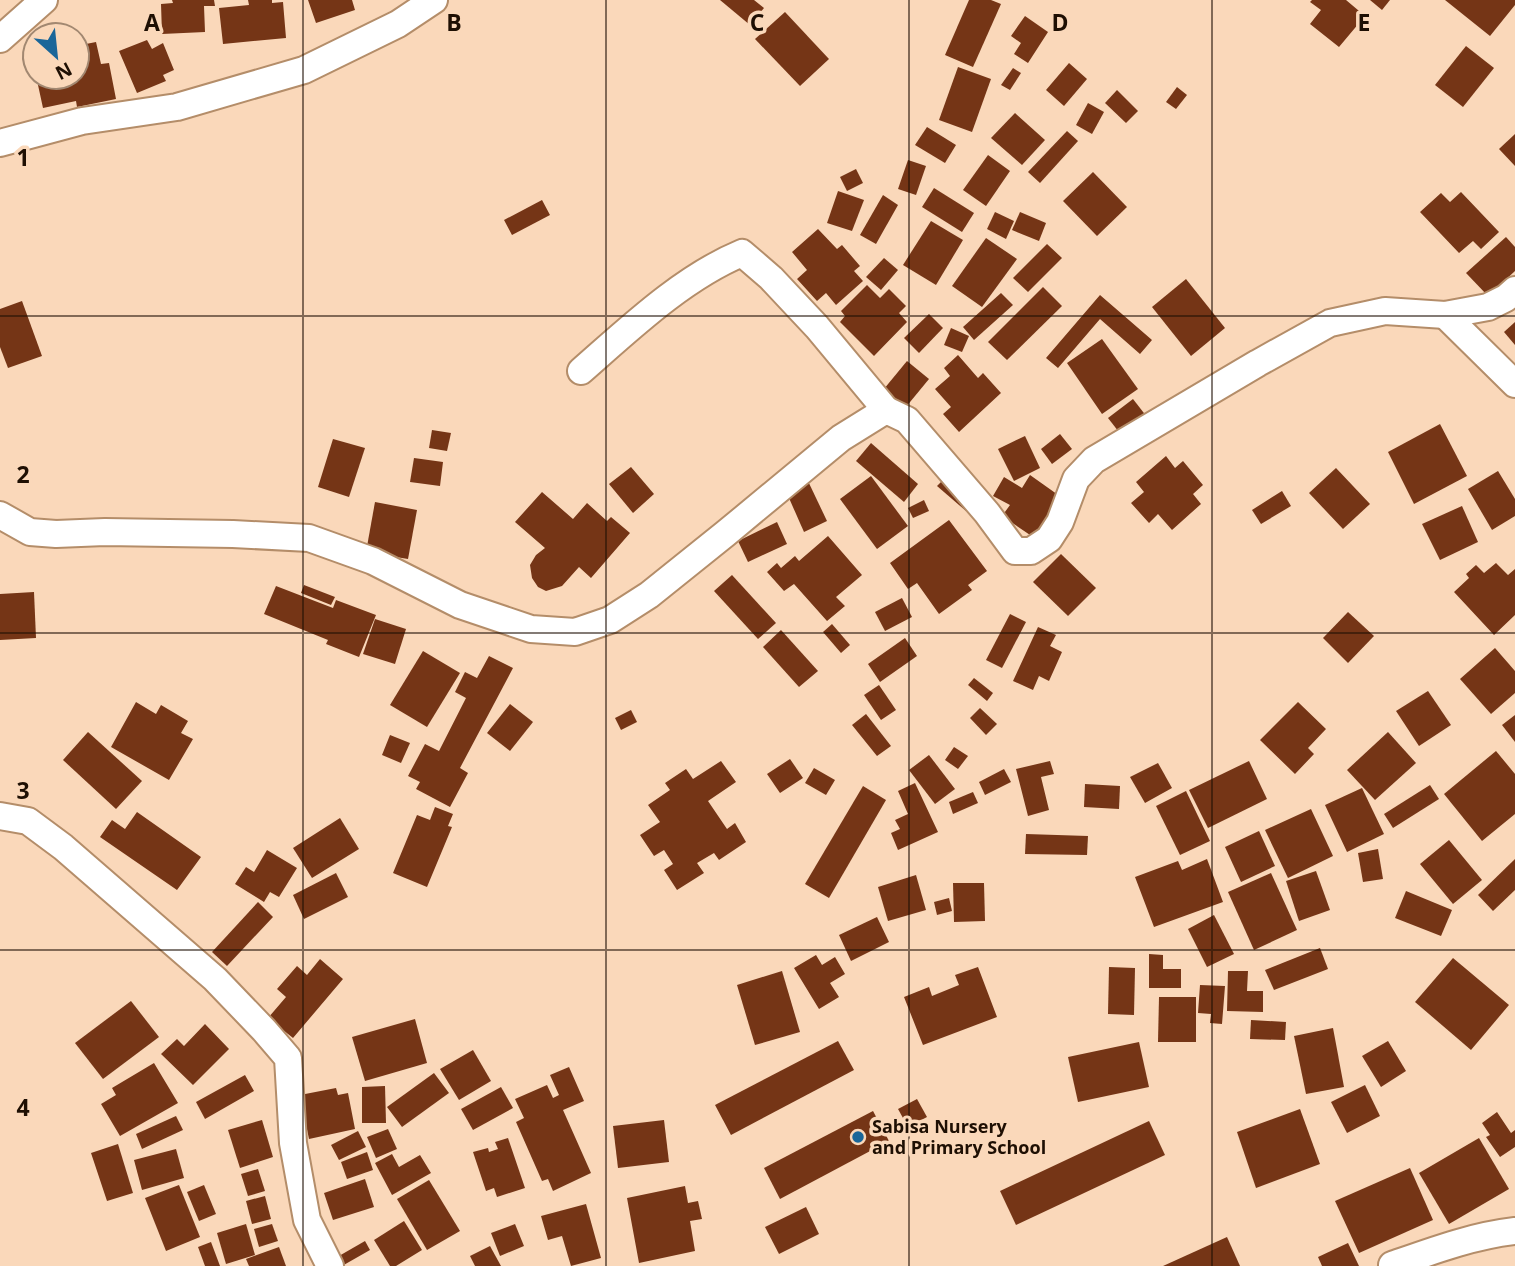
<svg xmlns="http://www.w3.org/2000/svg" width="1515" height="1266" viewBox="0 0 1515 1266" font-family="'Open Sans',sans-serif">
	<style>
		.building { fill: #753516 }
		.lines { fill: none; stroke-linecap: round; stroke-linejoin: round }
		.minor-casing { stroke: #b48d69; stroke-width: 30 }
		.minor { stroke: #fff; stroke-width: 26 }
		.grid { fill: none; stroke: #1e0f03; stroke-width: 2; stroke-opacity: 0.55 }
		.poi-dot { fill: #1a6699; stroke: #fad8ba; stroke-width: 2.5 }
		.labels { text-anchor: middle; stroke-width: 7; stroke-linejoin: round; paint-order: stroke }
		.poi-label { font-size: 18px; font-weight: bold; fill: #1e0f03; stroke: #fad8ba; text-anchor: start }
		.grid-label { font-size: 23px; text-anchor: middle; font-weight: bold; fill: #1e0f03; stroke: #fad8ba; stroke-width: 7; stroke-linejoin: round; paint-order: stroke }
	</style>
	<rect width="100%" height="100%" fill="#fad8ba"/>
	<g class="building">
		<path d="M172 0H214L215 6H204L205 32 162 34 161 4 173 3Z"/>
		<path d="M248 0H272V3L283 2 286 38 223 44 219 8 249 5Z"/>
		<path d="M308 0H352L355 10 316 23Z"/>
		<path d="M720 0H754L764 8 750 25Z"/>
		<path d="M969 0H991L1001 4 973 67 945 55Z"/>
		<path d="M1312 0H1346L1365 16 1339 47 1310 24 1321 10 1310 2Z"/>
		<path d="M1370 0H1390L1382 10Z"/>
		<path d="M1445 0H1515V5L1490 36Z"/>
		<path d="M785 12 829 59 800 86 755 39Z"/>
		<path d="M1025 16 1048 32 1028 63 1014 54 1021 43 1011 36Z"/>
		<path d="M77 33 81 45 96 42 101 64 109 63 116 99 77 107 76 101 43 108 38 85 48 83 47 77H77Z"/>
		<path d="M147 40 152 49 163 43 174 70 163 75 166 81 137 93 119 51Z"/>
		<path d="M1466 46 1494 68 1463 107 1435 85Z"/>
		<path d="M1069 63 1087 79 1064 106 1046 90Z"/>
		<path d="M958 67 991 79 972 132 939 120Z"/>
		<path d="M1013 68 1021 73 1010 90 1001 85Z"/>
		<path d="M1177 87 1187 95 1176 109 1166 102Z"/>
		<path d="M1117 90 1138 111 1126 123 1105 103Z"/>
		<path d="M1088 103 1104 112 1092 134 1076 125Z"/>
		<path d="M1015 113 1045 140 1022 165 991 138Z"/>
		<path d="M927 127 956 145 945 163 915 145Z"/>
		<path d="M1067 131 1078 141 1040 183 1028 172Z"/>
		<path d="M1515 134V166L1499 149Z"/>
		<path d="M988 155 1010 171 986 206 963 190Z"/>
		<path d="M908 160 926 166 916 195 898 189Z"/>
		<path d="M856 169 863 183 847 191 840 177Z"/>
		<path d="M1093 172 1127 207 1097 236 1063 201Z"/>
		<path d="M934 188 974 213 962 232 922 207Z"/>
		<path d="M838 191 864 200 852 231 827 223Z"/>
		<path d="M1461 192 1499 232 1481 249 1473 241 1459 253 1420 212 1441 193 1450 202Z"/>
		<path d="M883 195 898 205 876 244 860 235Z"/>
		<path d="M542 200 550 215 512 235 504 220Z"/>
		<path d="M995 212 1014 221 1006 239 987 229Z"/>
		<path d="M1020 212 1046 223 1039 241 1012 230Z"/>
		<path d="M931 221 963 240 936 285 903 265Z"/>
		<path d="M818 229 837 249 842 245 860 266 854 271 863 281 836 305 826 293 817 301 797 279 807 270 792 252Z"/>
		<path d="M1506 237 1515 247V271L1488 296 1466 273Z"/>
		<path d="M986 238 1017 259 982 307 952 286Z"/>
		<path d="M1047 244 1062 258 1028 292 1013 278Z"/>
		<path d="M884 258 898 270 881 290 866 277Z"/>
		<path d="M1186 279 1225 328 1191 356 1152 307Z"/>
		<path d="M867 285 880 298 889 289 906 306 899 313 907 322 874 356 840 322 845 316 841 311Z"/>
		<path d="M1043 287 1062 306 1007 360 988 342Z"/>
		<path d="M1001 293 1013 305 974 340 963 327Z"/>
		<path d="M1100 295 1152 340 1140 354 1100 319 1058 368 1046 358Z"/>
		<path d="M22 301 42 356 8 368 0 347V309Z"/>
		<path d="M929 314 943 328 919 353 904 338Z"/>
		<path d="M1515 322V345L1504 332Z"/>
		<path d="M951 328 969 336 962 352 944 345Z"/>
		<path d="M1102 339 1138 389 1102 414 1067 363Z"/>
		<path d="M958 355 978 378 983 373 1001 393 959 432 943 414 951 407 935 389 950 376 944 368Z"/>
		<path d="M907 361 929 379 901 413 879 395Z"/>
		<path d="M1133 399 1147 417 1122 436 1108 418Z"/>
		<path d="M1440 424 1467 476 1414 504 1388 452Z"/>
		<path d="M432 430 451 433 447 451 429 448Z"/>
		<path d="M1060 434 1072 449 1052 464 1041 449Z"/>
		<path d="M1025 436 1040 468 1014 481 998 449Z"/>
		<path d="M333 439 365 448 349 497 318 487Z"/>
		<path d="M871 443 918 484 904 502 856 461Z"/>
		<path d="M1166 456 1175 468 1183 461 1203 485 1193 494 1201 504 1172 530 1158 514 1149 523 1131 503 1144 492 1136 482Z"/>
		<path d="M414 458 443 462 440 486 410 482Z"/>
		<path d="M631 467 654 494 633 513 609 484Z"/>
		<path d="M1336 468 1370 504 1343 529 1309 493Z"/>
		<path d="M1498 471 1515 499V516L1492 530 1468 489Z"/>
		<path d="M1030 475 1061 497 1033 537 1002 516 1010 505 993 496 1004 477 1022 488Z"/>
		<path d="M871 476 908 526 877 549 840 499Z"/>
		<path d="M807 479 827 521 804 532 785 489Z"/>
		<path d="M944 479 972 503 966 511 937 486Z"/>
		<path d="M1282 491 1291 506 1261 524 1252 510Z"/>
		<path d="M542 492 573 519 587 503 607 521 611 517 630 533 591 578 579 567 562 586 546 591 538 587 532 578 530 565 536 555 545 548 515 522Z"/>
		<path d="M924 500 929 511 913 518 908 508Z"/>
		<path d="M375 502 417 510 408 559 366 552Z"/>
		<path d="M1462 506 1478 542 1440 560 1422 524Z"/>
		<path d="M949 520 987 571 968 585 972 590 939 614 917 583 908 589 890 563Z"/>
		<path d="M777 522 787 544 748 562 738 541Z"/>
		<path d="M828 536 862 575 836 597 845 606 827 621 794 584 784 591 767 572 777 563 781 568 795 556 799 561Z"/>
		<path d="M1061 554 1096 588 1068 616 1033 582Z"/>
		<path d="M1496 563 1508 575 1515 569V615L1494 635 1454 592 1469 578 1466 574 1476 565 1484 573Z"/>
		<path d="M732 575 776 623 758 639 714 591Z"/>
		<path d="M304 585 335 597 331 605 301 593Z"/>
		<path d="M276 586 333 608 336 600 376 615 359 657 326 644 328 640 264 614Z"/>
		<path d="M34 592 36 638 0 640V594Z"/>
		<path d="M902 598 912 617 885 631 875 612Z"/>
		<path d="M1348 612 1374 636 1348 663 1323 638Z"/>
		<path d="M1010 614 1026 622 1002 668 986 660Z"/>
		<path d="M375 619 406 629 395 664 363 654Z"/>
		<path d="M832 624 850 645 841 653 823 632Z"/>
		<path d="M1038 627 1056 635 1050 646 1062 652 1049 681 1039 676 1033 690 1013 681Z"/>
		<path d="M781 630 818 671 799 687 763 647Z"/>
		<path d="M905 638 917 656 880 682 868 664Z"/>
		<path d="M1495 648 1515 671V693L1491 714 1460 679Z"/>
		<path d="M423 651 460 673 427 727 390 705Z"/>
		<path d="M489 656 513 668 460 768 468 773 450 807 416 789 420 782 408 776 425 744 439 751 466 698 455 692 465 672 477 678Z"/>
		<path d="M974 678 993 693 987 701 968 685Z"/>
		<path d="M879 685 896 710 881 720 864 695Z"/>
		<path d="M1428 691 1451 725 1419 746 1396 711Z"/>
		<path d="M136 702 156 714 161 705 188 721 181 733 193 739 169 780 111 747Z"/>
		<path d="M1298 702 1326 729 1308 748 1314 754 1295 774 1260 740Z"/>
		<path d="M510 704 533 722 510 751 487 733Z"/>
		<path d="M980 708 997 724 986 735 970 718Z"/>
		<path d="M631 710 637 722 621 730 615 718Z"/>
		<path d="M866 714 891 746 877 756 852 725Z"/>
		<path d="M1515 715V742L1502 725Z"/>
		<path d="M88 732 142 781 116 809 63 760Z"/>
		<path d="M1388 732 1416 763 1375 800 1347 770Z"/>
		<path d="M390 735 410 743 401 763 382 755Z"/>
		<path d="M954 747 968 756 958 769 945 760Z"/>
		<path d="M1496 751 1515 774V814L1482 841 1444 794Z"/>
		<path d="M929 755 955 789 935 804 909 770Z"/>
		<path d="M790 759 803 778 780 793 767 774Z"/>
		<path d="M721 761 736 782 708 801 727 829 735 823 746 842 719 860 714 853 697 863 704 873 677 890 664 870 673 864 664 850 654 856 640 835 660 822 648 805 670 790 665 783 686 769 693 779Z"/>
		<path d="M1050 761 1054 774 1041 777 1049 810 1028 816 1016 769Z"/>
		<path d="M1249 761 1267 799 1208 828 1189 790Z"/>
		<path d="M1158 763 1172 788 1145 803 1130 777Z"/>
		<path d="M814 768 835 780 826 795 805 783Z"/>
		<path d="M1004 769 1011 782 985 795 979 782Z"/>
		<path d="M915 783 938 832 898 850 891 833 900 829 895 820 908 814 898 791Z"/>
		<path d="M1085 784 1120 786 1119 809 1084 807Z"/>
		<path d="M1430 785 1439 799 1393 828 1384 814Z"/>
		<path d="M863 786 886 800 829 898 805 884Z"/>
		<path d="M1362 788 1384 834 1347 852 1325 805Z"/>
		<path d="M1186 791 1210 841 1180 855 1156 806Z"/>
		<path d="M973 792 978 803 953 814 949 802Z"/>
		<path d="M435 807 453 814 448 826 452 827 427 887 393 873 417 815 430 820Z"/>
		<path d="M1311 809 1333 856 1288 878 1265 830Z"/>
		<path d="M137 812 201 857 177 890 100 837 112 820 125 829Z"/>
		<path d="M340 818 359 849 312 878 293 848Z"/>
		<path d="M1259 831 1275 866 1241 882 1225 847Z"/>
		<path d="M1026 834 1088 836 1087 855 1025 854Z"/>
		<path d="M1449 840 1482 880 1453 904 1420 864Z"/>
		<path d="M1378 849 1383 879 1363 882 1358 853Z"/>
		<path d="M267 850 297 868 279 897 270 892 264 902 235 884 246 867 254 872Z"/>
		<path d="M1207 859 1223 902 1154 927 1135 877 1178 861 1182 870Z"/>
		<path d="M1515 859V890L1493 911 1478 895Z"/>
		<path d="M1316 871 1330 910 1299 921 1286 881Z"/>
		<path d="M336 873 348 897 304 919 293 895Z"/>
		<path d="M1271 873 1297 930 1254 950 1228 892Z"/>
		<path d="M916 875 926 910 888 921 878 887Z"/>
		<path d="M953 883H984L985 921 954 922Z"/>
		<path d="M1406 891 1452 910 1441 936 1395 918Z"/>
		<path d="M949 898 952 911 937 915 934 902Z"/>
		<path d="M258 902 273 917 227 966 212 952Z"/>
		<path d="M1214 915 1234 954 1207 967 1188 929Z"/>
		<path d="M877 917 889 942 851 961 839 935Z"/>
		<path d="M1320 948 1328 969 1274 990 1265 970Z"/>
		<path d="M1149 954 1163 955V969H1181V988H1149Z"/>
		<path d="M816 955 822 965 835 957 845 974 830 983 839 997 819 1009 794 968Z"/>
		<path d="M1453 958 1509 1005 1471 1050 1415 1002Z"/>
		<path d="M320 959 343 979 293 1038 268 1018 286 997 277 989 297 966 307 975Z"/>
		<path d="M978 967 997 1017 923 1045 904 997 929 987 932 996 959 985 955 975Z"/>
		<path d="M1109 967 1135 968 1134 1015 1108 1014Z"/>
		<path d="M782 971 800 1032 755 1045 737 985Z"/>
		<path d="M1228 971H1248L1247 991H1263V1012L1227 1011Z"/>
		<path d="M1200 985 1225 986 1222 1024 1210 1023 1211 1014 1198 1013Z"/>
		<path d="M1159 997H1196V1042H1158Z"/>
		<path d="M131 1001 159 1037 103 1079 75 1043Z"/>
		<path d="M415 1019 427 1063 365 1081 352 1037Z"/>
		<path d="M1251 1020 1286 1022 1285 1040 1250 1039Z"/>
		<path d="M205 1024 229 1049 193 1085 161 1054 177 1039 184 1046Z"/>
		<path d="M1333 1028 1344 1087 1306 1094 1294 1036Z"/>
		<path d="M838 1041 854 1070 731 1135 715 1105Z"/>
		<path d="M1388 1041 1406 1071 1381 1087 1362 1056Z"/>
		<path d="M1139 1042 1149 1087 1078 1102 1068 1057Z"/>
		<path d="M473 1050 491 1081 459 1100 440 1069Z"/>
		<path d="M154 1063 178 1103 120 1136 101 1104 116 1095 112 1088Z"/>
		<path d="M569 1067 584 1101 563 1110 591 1173 553 1191 548 1179 542 1181 516 1122 524 1118 515 1099 547 1085 553 1098 559 1095 550 1075Z"/>
		<path d="M434 1073 449 1093 402 1127 387 1107Z"/>
		<path d="M245 1075 254 1091 205 1119 196 1102Z"/>
		<path d="M1365 1085 1380 1116 1347 1133 1331 1102Z"/>
		<path d="M385 1086 386 1123H362V1087Z"/>
		<path d="M501 1087 513 1108 473 1130 461 1109Z"/>
		<path d="M336 1088 338 1095 348 1093 355 1129 309 1139 300 1095Z"/>
		<path d="M917 1099 927 1117 908 1127 898 1109Z"/>
		<path d="M1300 1109 1320 1164 1256 1188 1237 1132Z"/>
		<path d="M873 1111 889 1141 780 1199 764 1168Z"/>
		<path d="M1497 1112 1511 1133 1515 1130V1147L1500 1157 1486 1137 1490 1135 1482 1123Z"/>
		<path d="M176 1116 183 1130 142 1149 136 1134Z"/>
		<path d="M262 1120 273 1157 240 1168 228 1130Z"/>
		<path d="M664 1120 669 1162 618 1168 613 1126Z"/>
		<path d="M1149 1121 1165 1155 1016 1225 1000 1191Z"/>
		<path d="M388 1129 397 1149 376 1158 367 1137Z"/>
		<path d="M358 1131 366 1147 339 1160 331 1145Z"/>
		<path d="M508 1138 525 1188 497 1197 494 1188 486 1191 473 1152 488 1148 489 1152 498 1149 495 1142Z"/>
		<path d="M1479 1138 1509 1189 1449 1224 1419 1173Z"/>
		<path d="M118 1144 133 1193 107 1201 91 1153Z"/>
		<path d="M176 1149 184 1178 142 1190 134 1160Z"/>
		<path d="M367 1152 373 1170 347 1179 341 1162Z"/>
		<path d="M392 1154 399 1167 420 1155 431 1173 392 1195 375 1163Z"/>
		<path d="M1410 1168 1433 1220 1359 1253 1335 1201Z"/>
		<path d="M258 1169 265 1191 248 1196 241 1174Z"/>
		<path d="M365 1179 374 1207 333 1220 324 1193Z"/>
		<path d="M429 1180 460 1231 427 1250 397 1199Z"/>
		<path d="M179 1185 200 1237 166 1251 145 1198Z"/>
		<path d="M204 1185 216 1214 199 1221 187 1192Z"/>
		<path d="M685 1186 688 1203 698 1201 702 1219 690 1221 695 1251 639 1263 627 1198Z"/>
		<path d="M265 1196 271 1219 252 1224 246 1201Z"/>
		<path d="M586 1204 601 1258 571 1266 562 1236 548 1240 541 1216Z"/>
		<path d="M806 1207 819 1234 779 1254 765 1227Z"/>
		<path d="M404 1221 422 1250 396 1266H390L374 1240Z"/>
		<path d="M246 1224 255 1255 226 1264 217 1233Z"/>
		<path d="M272 1224 278 1241 259 1247 254 1229Z"/>
		<path d="M515 1224 524 1246 500 1256 491 1233Z"/>
		<path d="M1227 1237 1240 1266H1163Z"/>
		<path d="M365 1241 370 1250 342 1266 332 1260Z"/>
		<path d="M211 1242 220 1266H205L198 1247Z"/>
		<path d="M1348 1243 1359 1266H1322L1318 1257Z"/>
		<path d="M490 1246 501 1266H475L470 1256Z"/>
		<path d="M279 1247 286 1266H249L246 1259Z"/>
	</g>
	<g class="lines">
		<defs>
			<g id="minor">
				<path d="M0 39 44 0"/>
				<path d="M0 143 82 121 177 107 304 70 398 24 434 0"/>
				<path d="M1445 315 1515 384"/>
				<path d="M581 371C629 329 682 278 742 253L771 278 817 327 886 410"/>
				<path d="M0 515 30 532 56 534 105 532 233 534 309 538 373 561 460 605 531 629 575 632 610 620 649 595 725 534 841 438 886 410 907 420 987 513 1015 551H1031L1049 539 1060 522 1076 479 1094 460 1258 363 1330 323 1385 311 1445 315 1488 307 1506 298 1515 290"/>
				<path d="M0 816 28 821 63 847 215 979 264 1030 288 1058 293 1143 307 1220 330 1266"/>
				<path d="M1392 1265C1432 1251 1472 1236 1515 1231"/>
			</g>
		</defs>
		<use href="#minor" class="minor-casing"/>
		<use href="#minor" class="minor"/>
	</g>
	<path class="grid" d="M303 0V1266M606 0V1266M909 0V1266M1212 0V1266M0 316H1515M0 633H1515M0 950H1515"/>
	<circle class="poi-dot" cx="858" cy="1137" r="7"/>
	<g class="labels">
		<g class="poi-label">
			<text x="872" y="1133">Sabisa Nursery<tspan x="872" dy="21">and Primary School</tspan></text>
		</g>
	</g>
	<g class="grid-label">
		<text x="152" y="31">A</text>
		<text x="454" y="31">B</text>
		<text x="757" y="31">C</text>
		<text x="1060" y="31">D</text>
		<text x="1364" y="31">E</text>
		<text x="23" y="166">1</text>
		<text x="23" y="483">2</text>
		<text x="23" y="799">3</text>
		<text x="23" y="1116">4</text>
	</g>
	<g transform="translate(56 56) rotate(153)"><circle r="33" fill="#fad8ba" stroke="#a28871" stroke-width="2"/>
	<path d="M0-5L12 26L0 18L-12 26Z" fill="#1a6699"/>
	<text y="-10" font-size="19" font-weight="bold" text-anchor="middle" fill="#1e0f03">N</text>
	</g>
</svg>
